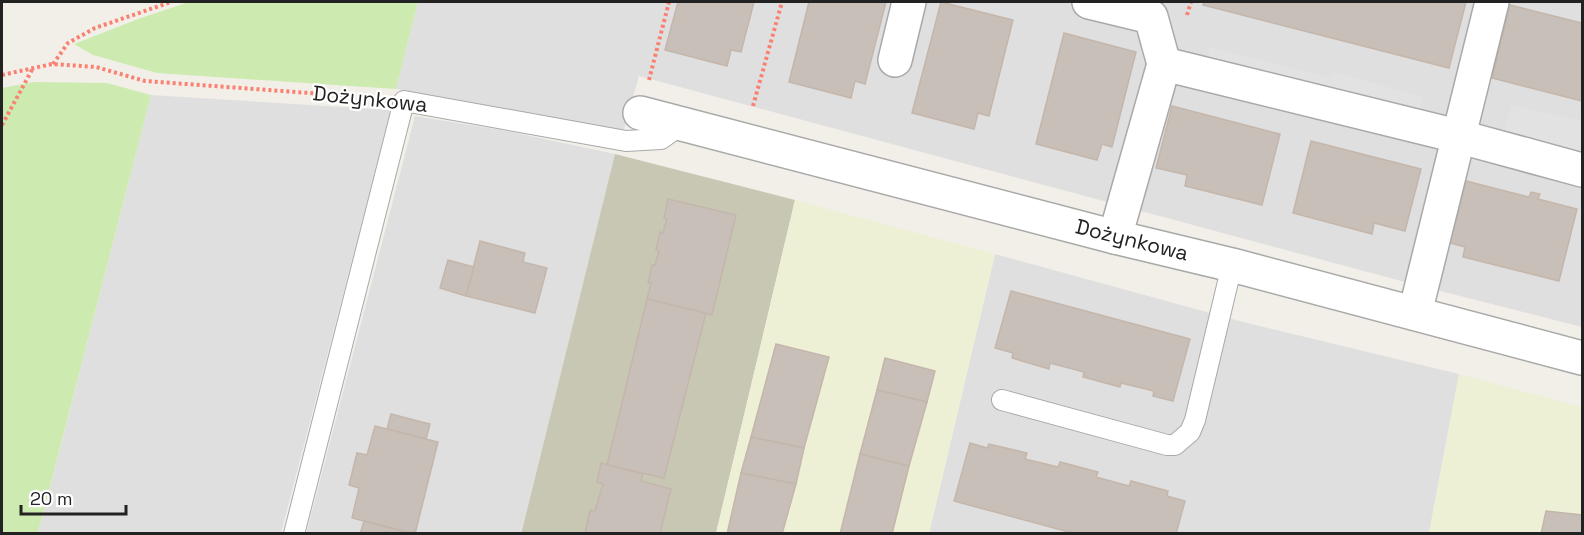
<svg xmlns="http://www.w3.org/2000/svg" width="1584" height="535" viewBox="0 0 1584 535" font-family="'Space Grotesk',sans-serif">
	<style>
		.residential { fill: #e0dfdf }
		.construction { fill: #c7c7b4 }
		.farmland { fill: #eef0d5 }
		.grass { fill: #cdebb0 }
		.parking { fill: #e2e2e2 }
		.building { fill: #c7bfb8; stroke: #c4b6ab; stroke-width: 1.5 }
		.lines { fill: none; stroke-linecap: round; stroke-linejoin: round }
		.lane-casing { stroke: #a9a9a9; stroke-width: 22 }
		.street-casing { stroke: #a9a9a9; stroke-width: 36 }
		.path { stroke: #fa8072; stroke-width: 4; stroke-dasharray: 3 3; stroke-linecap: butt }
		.lane { stroke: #fff; stroke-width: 20 }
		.street { stroke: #fff; stroke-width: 33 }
		.labels { text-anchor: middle; stroke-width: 4.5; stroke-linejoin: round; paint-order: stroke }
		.street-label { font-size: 21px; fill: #222; stroke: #fff }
	</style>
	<rect width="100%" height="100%" fill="#f2efe9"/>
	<g class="residential">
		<path d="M418 2H1582V327L1401 281 639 76 623 133 396 89Z"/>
		<path d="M151 95 391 110 281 533 38 534Z"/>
		<path d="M415 116 507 131 615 154 521 533 306 534Z"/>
		<path d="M995 254 1243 322 1459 374 1429 533 929 534Z"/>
	</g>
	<path class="construction" d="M615 154 795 200 716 533 521 534Z"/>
	<g class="farmland">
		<path d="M795 200 995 254 929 533 716 534Z"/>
		<path d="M1459 374 1582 407V533L1429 534Z"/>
	</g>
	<g class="grass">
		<path d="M189 2H418L396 89 157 73 93 55 74 44 138 19Z"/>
		<path d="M34 82 107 83 151 95 38 533H2V88Z"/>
	</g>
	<g class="parking">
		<path d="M1210 47 1330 78 1334 72 1423 97 1419 114 1206 61Z"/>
		<path d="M1512 105 1582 121V155L1502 134Z"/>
	</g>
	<g class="building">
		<path d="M678 2H754L741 52 731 50 727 66 665 50Z"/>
		<path d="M809 2H886L865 84 855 81 851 98 789 82Z"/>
		<path d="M941 2 1013 20 989 116 978 113 974 129 912 113Z"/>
		<path d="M1204 2H1466L1449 68 1203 5Z"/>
		<path d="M1510 5 1582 23V101L1492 78Z"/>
		<path d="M1064 33 1136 52 1112 147 1102 144 1097 160 1036 144Z"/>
		<path d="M1172 106 1280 134 1262 205 1185 186 1187 175 1156 168Z"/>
		<path d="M1311 141 1421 169 1405 231 1374 223 1372 234 1293 213Z"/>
		<path d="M1466 181 1529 197 1531 192 1540 194 1538 199 1577 209 1559 281 1463 257 1465 247 1450 243Z"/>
		<path d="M668 199 736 215 712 315 647 299 651 283H648L652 265H655L659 251 656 250 660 232 663 233 667 219 664 218Z"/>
		<path d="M480 241 525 253 523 262 547 268 535 313 466 296Z"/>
		<path d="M448 260 474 267 466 296 440 288Z"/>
		<path d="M1011 291 1190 339 1173 401 1153 396 1154 391 1121 383 1120 387 1083 377 1084 372 1050 363 1049 369 1012 358 1013 353 995 348Z"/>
		<path d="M647 299 706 313 664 478 607 465Z"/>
		<path d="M776 344 829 357 804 448 751 437Z"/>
		<path d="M885 358 935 371 927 402 877 390Z"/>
		<path d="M877 390 927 402 909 466 860 454Z"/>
		<path d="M391 414 430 424 426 439 387 429Z"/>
		<path d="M375 426 438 442 415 534 352 518 359 488 349 485 357 453 367 455Z"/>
		<path d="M751 437 804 448 796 484 741 473Z"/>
		<path d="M970 443 987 448 989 444 1027 453 1025 459 1058 467 1060 462 1098 472 1096 477 1129 486 1131 481 1168 491 1167 496 1185 501 1176 534H1076L954 501Z"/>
		<path d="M860 454 909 466 892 534H840Z"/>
		<path d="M601 463 643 474 641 481 671 489 660 534H585L590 510 595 511 603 484 597 482Z"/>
		<path d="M741 473 796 484 782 534H727Z"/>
		<path d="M1546 511 1582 515V534H1541Z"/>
		<path d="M364 521 402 531 401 534H360Z"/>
	</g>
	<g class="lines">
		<defs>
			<g id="lane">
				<path d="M1002 400 1167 445H1175L1190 432 1195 420 1232 265"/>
				<path d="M294 534 404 101 626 141 661 139 682 124"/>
			</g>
			<g id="street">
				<path d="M1089 2 1151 17 1164 64 1115 237"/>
				<path d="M895 60 909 2"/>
				<path d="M1164 64 1457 136 1582 170"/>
				<path d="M640 113 1115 237 1232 265 1582 358"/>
				<path d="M1415 313 1492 2"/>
			</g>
		</defs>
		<use href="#lane" class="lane-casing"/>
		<use href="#street" class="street-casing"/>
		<g class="path">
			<path d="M1187 15 1191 2"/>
			<path d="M53 64 68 43 95 28 171 2"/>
			<path d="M2 75 52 64 96 67 145 81 378 98"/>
			<path d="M649 80 669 2"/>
			<path d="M753 106 782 2"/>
			<path d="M2 125 33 68"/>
		</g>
		<use href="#lane" class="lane"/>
		<use href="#street" class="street"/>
	</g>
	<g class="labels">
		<g class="street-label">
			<text transform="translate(370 99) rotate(6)" y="7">Dożynkowa</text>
			<text transform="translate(1132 240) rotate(14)" y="7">Dożynkowa</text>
		</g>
	</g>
	<rect width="1584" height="535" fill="none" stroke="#222222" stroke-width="6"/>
	<path d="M21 505v9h105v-9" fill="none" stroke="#222222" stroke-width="3"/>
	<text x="30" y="505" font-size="18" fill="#222222" stroke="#ffffff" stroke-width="4.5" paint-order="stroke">20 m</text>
</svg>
